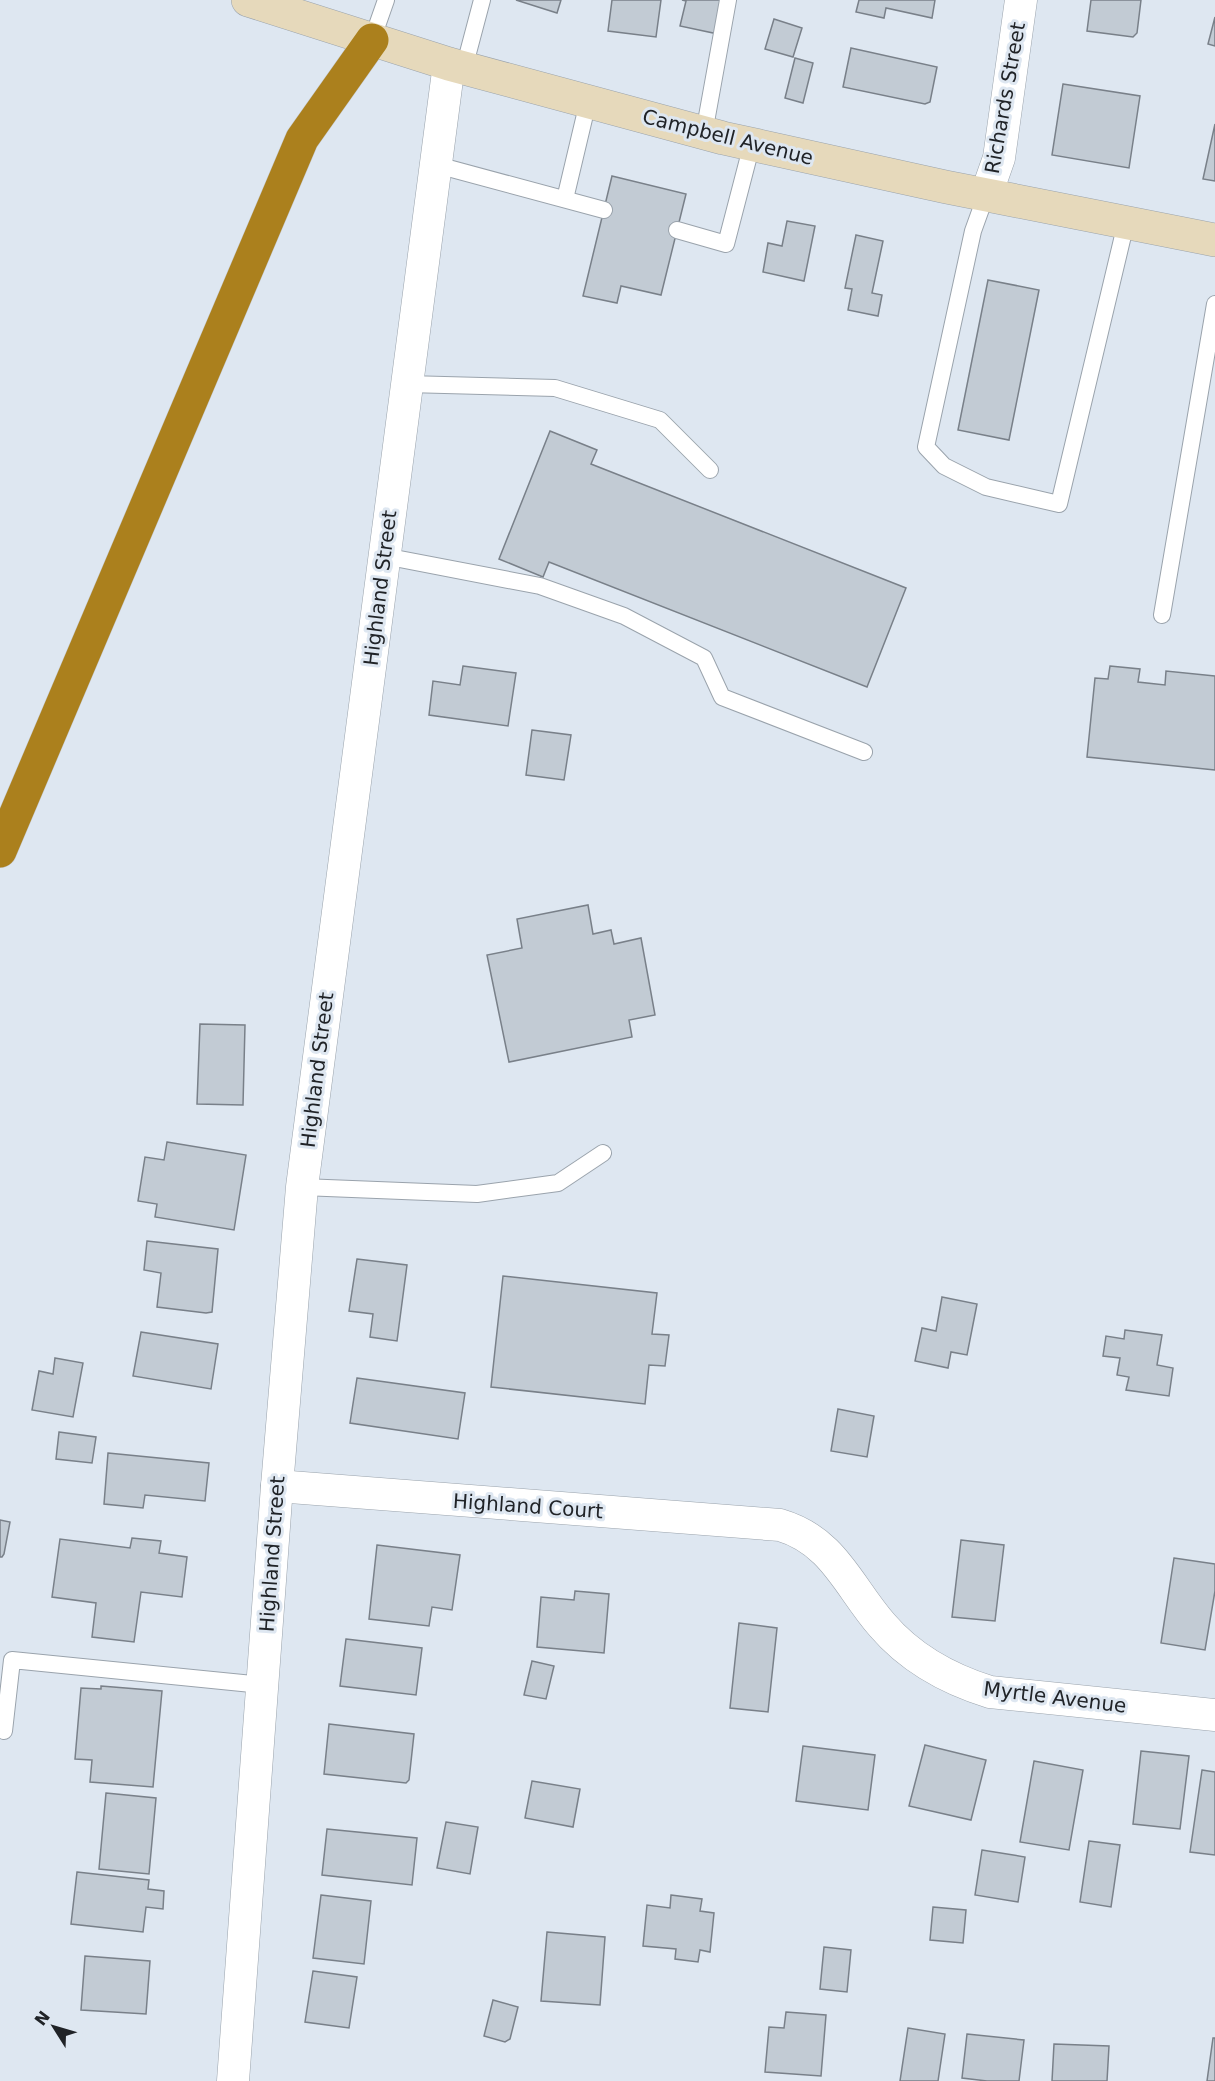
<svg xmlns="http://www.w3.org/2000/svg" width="1215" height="2081" viewBox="0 0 1215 2081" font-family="'DejaVu Sans',sans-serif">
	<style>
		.building { fill: #c2cbd4; stroke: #798089; stroke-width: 1.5 }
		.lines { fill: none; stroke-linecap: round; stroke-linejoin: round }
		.service-casing { stroke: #9aa3ac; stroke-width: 18 }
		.minor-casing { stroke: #9aa3ac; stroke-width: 33 }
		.secondary-casing { stroke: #9aa3ac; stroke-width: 34 }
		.motorway-casing { stroke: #c5c6c7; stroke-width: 34 }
		.service { stroke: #fff; stroke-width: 16 }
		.minor { stroke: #fff; stroke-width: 32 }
		.secondary { stroke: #e6d9bb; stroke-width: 33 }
		.motorway { stroke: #ab801d; stroke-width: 33 }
		.labels { text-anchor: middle; stroke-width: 6; stroke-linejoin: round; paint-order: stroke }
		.street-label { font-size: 20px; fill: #202327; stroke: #dee7f1 }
	</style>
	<rect width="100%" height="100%" fill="#dee7f1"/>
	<g class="building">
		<path d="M516 0H561L557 13Z"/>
		<path d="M612 0H661L656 37 608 31Z"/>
		<path d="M682 0H725L718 34 680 26 686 1Z"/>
		<path d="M859 0H935L932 18 886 8 884 18 856 12Z"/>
		<path d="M1091 0H1141L1137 33 1133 37 1087 31Z"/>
		<path d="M1215 17V46L1208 44Z"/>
		<path d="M774 19 802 28 793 57 765 49Z"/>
		<path d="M851 48 937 67 930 102 925 104 843 87Z"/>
		<path d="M795 58 813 63 803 103 785 98Z"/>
		<path d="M1063 84 1140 96 1129 168 1052 155Z"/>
		<path d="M1215 124V181L1203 179Z"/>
		<path d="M612 176 686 194 661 295 621 286 617 303 583 296Z"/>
		<path d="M787 221 815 226 804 281 763 272 768 243 782 246Z"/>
		<path d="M856 235 883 241 872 293 882 295 878 316 848 310 852 289 845 288Z"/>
		<path d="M988 280 1039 290 1009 440 958 430Z"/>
		<path d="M550 431 597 450 591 464 906 588 867 687 549 562 543 577 499 559Z"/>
		<path d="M463 666 516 673 508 726 429 715 433 681 460 685Z"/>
		<path d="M1110 666 1140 669 1138 682 1165 685 1166 671 1215 676V770L1087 757 1095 678 1108 679Z"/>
		<path d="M532 730 571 735 564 780 526 775Z"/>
		<path d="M588 905 593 934 611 930 614 944 641 938 655 1015 629 1020 632 1037 509 1062 487 955 522 948 517 919Z"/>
		<path d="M200 1024 245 1025 243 1105 197 1104Z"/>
		<path d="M167 1142 246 1155 234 1230 155 1217 157 1204 138 1201 145 1157 164 1160Z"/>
		<path d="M147 1241 218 1249 212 1312 206 1313 157 1307 161 1273 144 1270Z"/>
		<path d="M357 1259 407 1265 397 1341 370 1337 373 1314 349 1311Z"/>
		<path d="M503 1276 657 1293 652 1334 669 1335 665 1366 649 1365 645 1404 491 1387Z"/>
		<path d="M942 1297 977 1304 967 1355 951 1352 948 1368 915 1361 922 1328 936 1331Z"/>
		<path d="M1125 1330 1162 1335 1157 1365 1173 1368 1169 1396 1126 1390 1129 1377 1117 1375 1120 1358 1103 1356 1106 1336 1124 1339Z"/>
		<path d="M141 1332 218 1344 211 1389 133 1376Z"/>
		<path d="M55 1358 83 1363 73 1417 32 1410 39 1371 53 1374Z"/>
		<path d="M357 1378 465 1393 458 1439 350 1423Z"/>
		<path d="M838 1409 874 1416 867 1457 831 1451Z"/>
		<path d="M59 1432 96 1437 92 1463 56 1459Z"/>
		<path d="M108 1453 209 1463 205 1501 145 1495 143 1508 104 1504Z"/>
		<path d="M0 1520 10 1522 4 1554 2 1557H0Z"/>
		<path d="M132 1538 161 1541 159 1553 187 1557 182 1597 141 1592 134 1642 92 1637 96 1603 52 1597 60 1539 130 1548Z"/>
		<path d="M961 1540 1004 1545 995 1621 952 1617Z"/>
		<path d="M377 1545 460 1555 452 1610 432 1607 429 1626 369 1619Z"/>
		<path d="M1174 1558 1215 1564V1591L1205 1650 1161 1643Z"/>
		<path d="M575 1591 609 1594 604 1653 537 1647 541 1597 574 1600Z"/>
		<path d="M739 1623 777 1628 768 1712 730 1708Z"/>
		<path d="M346 1639 422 1648 416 1695 340 1686Z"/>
		<path d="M532 1661 554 1666 546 1699 524 1695Z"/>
		<path d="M101 1686 162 1691 153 1787 90 1782 92 1760 75 1759 81 1688 101 1689Z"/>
		<path d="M329 1724 414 1734 409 1780 406 1783 324 1774Z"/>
		<path d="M925 1745 986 1760 971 1820 909 1806Z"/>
		<path d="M803 1746 875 1755 868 1810 796 1801Z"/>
		<path d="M1141 1751 1189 1756 1180 1829 1133 1824Z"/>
		<path d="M1034 1761 1083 1770 1069 1850 1020 1842Z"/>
		<path d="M1202 1770 1215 1772V1855L1190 1852Z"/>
		<path d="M532 1781 580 1789 573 1827 525 1818Z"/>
		<path d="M106 1793 156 1798 149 1874 99 1869Z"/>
		<path d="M446 1822 478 1827 470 1874 437 1868Z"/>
		<path d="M327 1829 417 1838 412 1885 322 1875Z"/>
		<path d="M1089 1841 1120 1845 1111 1907 1080 1902Z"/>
		<path d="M982 1850 1025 1857 1018 1902 975 1895Z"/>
		<path d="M77 1872 149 1880 148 1889 164 1891 163 1909 146 1907 143 1932 71 1924Z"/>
		<path d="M321 1895 371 1901 364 1964 313 1958Z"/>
		<path d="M671 1895 702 1899 700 1911 714 1913 710 1952 700 1950 698 1962 675 1959 676 1949 643 1946 647 1905 670 1908Z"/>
		<path d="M933 1907 966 1910 963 1943 930 1940Z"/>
		<path d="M547 1932 605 1937 600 2005 541 2001Z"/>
		<path d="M824 1947 851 1950 847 1992 820 1989Z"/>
		<path d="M85 1956 150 1961 146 2014 81 2010Z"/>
		<path d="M313 1971 357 1977 349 2028 305 2022Z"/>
		<path d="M493 2000 518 2007 510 2039 505 2042 484 2036Z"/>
		<path d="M786 2012 826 2015 821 2076 765 2072 769 2027 784 2028Z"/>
		<path d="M908 2028 945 2034 938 2081H900Z"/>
		<path d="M967 2034 1024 2040 1019 2081H987L962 2078Z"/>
		<path d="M1213 2038H1215V2081H1207Z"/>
		<path d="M1054 2044 1109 2046 1107 2081H1052Z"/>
	</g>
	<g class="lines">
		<defs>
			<g id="service">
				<path d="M372 40 386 0"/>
				<path d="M464 68 482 0"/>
				<path d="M704 133 728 0"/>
				<path d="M437 165 604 210"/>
				<path d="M986 195 973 231 926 447 944 466 986 487 1059 504 1126 223"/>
				<path d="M565 199 588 102"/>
				<path d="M677 230 726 244 752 144"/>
				<path d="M407 384 555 388 660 420 710 470"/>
				<path d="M384 556 540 586 624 616 704 658 722 697 864 752"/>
				<path d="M1162 615 1215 304"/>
				<path d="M302 1187 477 1194 558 1183 603 1153"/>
				<path d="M4 1731 12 1660 262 1685"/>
			</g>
			<g id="minor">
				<path d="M986 195 999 158 1021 0"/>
				<path d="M277 1486 780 1525C834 1541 848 1586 882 1625 911 1659 948 1679 990 1692L1215 1715"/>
				<path d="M233 2081 277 1486 302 1187 449 64"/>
			</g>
			<path id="secondary" d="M248 0 449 64 723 138 946 187 1215 240"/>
			<path id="motorway" d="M0 851 302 139 372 40"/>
		</defs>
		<use href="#service" class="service-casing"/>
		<use href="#minor" class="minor-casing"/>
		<use href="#secondary" class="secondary-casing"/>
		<use href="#motorway" class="motorway-casing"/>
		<use href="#service" class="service"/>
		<use href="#minor" class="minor"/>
		<use href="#secondary" class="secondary"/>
		<use href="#motorway" class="motorway"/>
	</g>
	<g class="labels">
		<g class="street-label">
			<text transform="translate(1005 98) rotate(-80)" y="7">Richards Street</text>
			<text transform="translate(728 137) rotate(14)" y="7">Campbell Avenue</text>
			<text transform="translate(380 588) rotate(-83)" y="7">Highland Street</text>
			<text transform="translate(317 1070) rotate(-83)" y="7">Highland Street</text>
			<text transform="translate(528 1506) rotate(4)" y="7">Highland Court</text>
			<text transform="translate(272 1554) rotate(-86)" y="7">Highland Street</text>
			<text transform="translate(1055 1697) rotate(7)" y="7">Myrtle Avenue</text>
		</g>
	</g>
	<g transform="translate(54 2027) rotate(307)" stroke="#dee7f1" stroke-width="4.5" paint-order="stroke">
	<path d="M0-4.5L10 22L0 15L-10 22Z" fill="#202327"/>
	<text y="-9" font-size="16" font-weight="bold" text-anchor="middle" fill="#202327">N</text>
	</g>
</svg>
